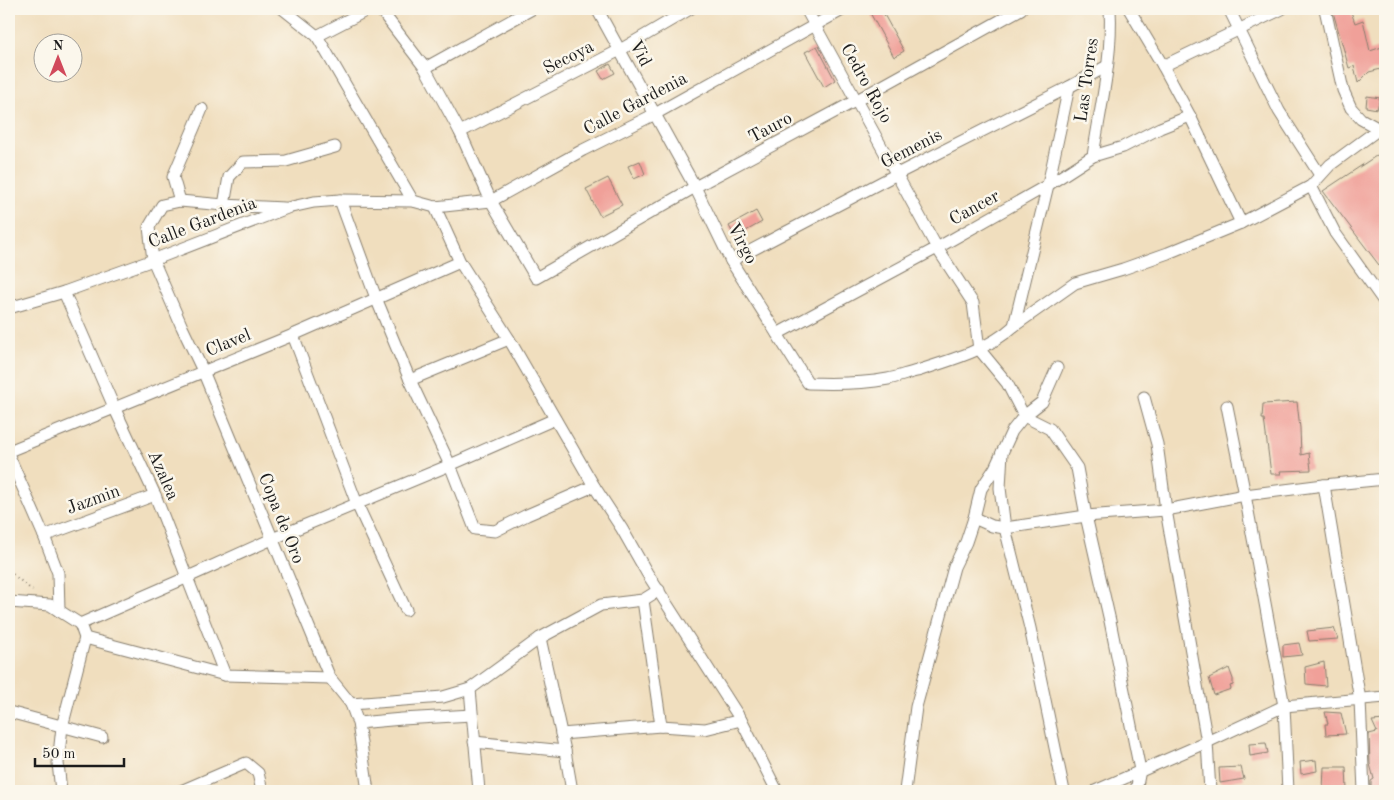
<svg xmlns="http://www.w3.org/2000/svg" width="1394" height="800" viewBox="0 0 1394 800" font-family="'Old Standard TT',serif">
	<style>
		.building { fill: #f0a099 }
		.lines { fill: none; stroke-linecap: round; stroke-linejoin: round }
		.minor-casing { stroke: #867d6d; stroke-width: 13 }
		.path { stroke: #867d6d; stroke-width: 2; stroke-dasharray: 1 4; stroke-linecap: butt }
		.minor { stroke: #fff; stroke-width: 11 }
		.labels { text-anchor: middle; stroke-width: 5; stroke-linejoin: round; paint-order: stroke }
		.street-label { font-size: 18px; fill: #1c1c1c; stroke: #fbf7ec }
	</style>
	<rect width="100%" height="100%" fill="#fbf7ec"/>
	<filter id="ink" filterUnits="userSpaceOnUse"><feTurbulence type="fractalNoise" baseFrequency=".02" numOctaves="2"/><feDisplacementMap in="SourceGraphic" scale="10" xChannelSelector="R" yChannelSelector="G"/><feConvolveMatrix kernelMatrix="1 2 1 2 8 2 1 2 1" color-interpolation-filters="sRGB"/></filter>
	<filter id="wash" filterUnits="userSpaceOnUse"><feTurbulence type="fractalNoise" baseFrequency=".0096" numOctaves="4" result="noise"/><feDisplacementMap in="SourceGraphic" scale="20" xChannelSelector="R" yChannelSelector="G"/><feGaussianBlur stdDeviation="1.12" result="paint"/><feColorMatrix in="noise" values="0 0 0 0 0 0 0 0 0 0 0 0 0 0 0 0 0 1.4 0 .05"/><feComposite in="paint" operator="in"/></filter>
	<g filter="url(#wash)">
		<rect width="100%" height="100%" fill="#f0debe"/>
		<g id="blocks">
			<g class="building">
				<path d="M868 9H881L904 51 894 57Z"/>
				<path d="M1347 9H1350L1355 23 1363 20 1370 51 1385 46V68L1369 72 1358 83 1354 66 1349 68 1333 12Z"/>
				<path d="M817 46 835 80 824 87 805 52Z"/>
				<path d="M610 64 615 73 603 79 598 71Z"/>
				<path d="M1367 96 1380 98 1377 109 1366 107Z"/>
				<path d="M1385 150V273L1323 191Z"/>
				<path d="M640 161 645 174 634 179 628 166Z"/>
				<path d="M608 178 622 205 600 216 586 189Z"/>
				<path d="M756 211 762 222 735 237 729 226Z"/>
				<path d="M1297 402 1300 428 1301 455 1309 453 1311 470 1280 471 1281 474H1271L1264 419H1262L1263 404Z"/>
				<path d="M1334 628 1338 639 1309 641 1307 631Z"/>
				<path d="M1299 643 1302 655 1283 657V645Z"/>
				<path d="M1324 662 1326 686 1306 684 1305 667Z"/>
				<path d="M1229 668 1233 679V685L1230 686 1231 689 1214 695 1209 678Z"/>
				<path d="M1325 712 1341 713 1346 734 1326 735 1325 724H1328Z"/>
				<path d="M1385 720V791H1371V781L1374 779 1370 764 1369 734 1377 732 1372 721Z"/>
				<path d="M1266 743 1268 753 1250 756 1249 744Z"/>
				<path d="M1316 760 1317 771 1301 774 1300 762Z"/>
				<path d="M1241 767 1244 779 1220 783 1219 768Z"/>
				<path d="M1324 767H1346L1347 790H1323Z"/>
			</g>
		</g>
	</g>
	<g filter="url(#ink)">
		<use href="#blocks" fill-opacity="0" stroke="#867d6d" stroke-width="1"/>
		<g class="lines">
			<defs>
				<g id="minor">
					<path d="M283 9 317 36 413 201"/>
					<path d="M380 9 425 68 460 132 491 201 536 278 695 187 857 100 1021 9"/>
					<path d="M597 9 695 187 731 261 808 383C835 384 861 384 888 379 898 377 908 373 917 371 951 360 988 350 1014 326L1075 283 1123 269 1168 253 1241 223 1311 186 1330 165 1379 129"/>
					<path d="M806 9 937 248 973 303 979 349 1007 383 1024 416 1050 429 1077 468 1086 516 1110 621 1140 770 1136 791"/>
					<path d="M1129 9 1163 66 1190 116 1241 223"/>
					<path d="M1229 9 1279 111 1320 175"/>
					<path d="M1325 9 1343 90 1351 108 1361 119 1379 129 1383 130"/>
					<path d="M317 36 369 9"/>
					<path d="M1163 66 1282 9"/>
					<path d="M425 68 532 9"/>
					<path d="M460 132 620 50 690 9"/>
					<path d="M1093 156C1100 109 1113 56 1110 9"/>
					<path d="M1311 186 1335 233 1385 303"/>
					<path d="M340 200 376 298 410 380 450 465 475 529 495 531 527 515 594 486"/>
					<path d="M180 201 173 177 202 109"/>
					<path d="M224 205 229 177 243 162 286 161 335 147"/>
					<path d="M435 207 460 262 509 339 594 486 622 529 647 573 741 720 777 791"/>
					<path d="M284 208 224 205 180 201 162 205 149 227 153 260 182 327 203 371 330 678 351 704 358 723 368 791"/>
					<path d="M731 261 897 174 1069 87 1107 66"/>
					<path d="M64 292 114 407 155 495 225 675"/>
					<path d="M9 308 64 292 153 260 287 208 314 202 340 200 413 201 435 207 491 201 583 150 655 114 844 9"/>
					<path d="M1014 326 1048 185 1069 87"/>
					<path d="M777 334 937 248 1048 185 1093 156 1123 147 1160 128 1190 116"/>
					<path d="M293 335 357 504 406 610"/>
					<path d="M410 380 509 339"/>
					<path d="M1144 397 1157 444 1166 510 1207 742 1210 791"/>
					<path d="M1227 406 1245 495 1284 706 1288 791"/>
					<path d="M9 451 293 335 460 262"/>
					<path d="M1002 452 1000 488 1005 528 1030 628 1064 791"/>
					<path d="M9 456 44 536 58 573 59 611"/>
					<path d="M1324 485 1360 700 1364 791"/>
					<path d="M974 518 981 489 995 468 1012 431 1024 416 1042 402 1057 368"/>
					<path d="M44 536 155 495"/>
					<path d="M643 600 661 726"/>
					<path d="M9 602 50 605 80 624"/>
					<path d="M85 638 225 675 330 678"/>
					<path d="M540 638 565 751 572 791"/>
					<path d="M470 689 479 791"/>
					<path d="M351 704 443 697 470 689 540 638 601 605 643 600 659 590"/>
					<path d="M9 712 102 737"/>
					<path d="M358 723 402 719 472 715"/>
					<path d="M561 734 661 726 705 729 741 720"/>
					<path d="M474 742 565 751"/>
					<path d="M61 791 58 763 62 727 85 638 80 624 188 577 272 539 450 465 555 419"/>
					<path d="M181 791 246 763 258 773 262 791"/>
					<path d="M905 791 916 707 954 567 966 542 974 518 992 526 1005 528 1086 516 1166 510 1245 495 1324 485 1385 479"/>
					<path d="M1095 791 1207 742 1284 706 1385 697"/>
				</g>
			</defs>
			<use href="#minor" class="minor-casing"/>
			<path class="path" d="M9 571 33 591"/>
			<use href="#minor" class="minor"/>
		</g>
	</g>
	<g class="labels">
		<g class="street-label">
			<text transform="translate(641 53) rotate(62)" y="6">Vid</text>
			<text transform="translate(568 57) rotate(-27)" y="6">Secoya</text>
			<text transform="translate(1086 80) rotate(-82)" y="6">Las Torres</text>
			<text transform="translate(867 83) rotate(61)" y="6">Cedro Rojo</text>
			<text transform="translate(635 103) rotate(-28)" y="6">Calle Gardenia</text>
			<text transform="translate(770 127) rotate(-28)" y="6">Tauro</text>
			<text transform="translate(911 148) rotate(-27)" y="6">Gemenis</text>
			<text transform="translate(974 207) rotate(-29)" y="6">Cancer</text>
			<text transform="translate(202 222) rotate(-21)" y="6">Calle Gardenia</text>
			<text transform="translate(743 243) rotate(62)" y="6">Virgo</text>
			<text transform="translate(228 342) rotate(-22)" y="6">Clavel</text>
			<text transform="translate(164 475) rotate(66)" y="6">Azalea</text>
			<text transform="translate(93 499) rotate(-20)" y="6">Jazmin</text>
			<text transform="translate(282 518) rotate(68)" y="6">Copa de Oro</text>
		</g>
	</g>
	<rect width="1394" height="800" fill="none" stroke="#fbf7ec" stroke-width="30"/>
	<g transform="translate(58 58)"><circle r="24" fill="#fbf7ec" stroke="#a29f99"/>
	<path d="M0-4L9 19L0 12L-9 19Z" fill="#d1495b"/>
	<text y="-8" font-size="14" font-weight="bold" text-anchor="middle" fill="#1c1c1c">N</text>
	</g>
	<path d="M35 758v8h89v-8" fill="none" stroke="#1c1c1c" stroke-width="2.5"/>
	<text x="42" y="758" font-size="15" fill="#1c1c1c" stroke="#fbf7ec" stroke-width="4" paint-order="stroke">50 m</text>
</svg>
